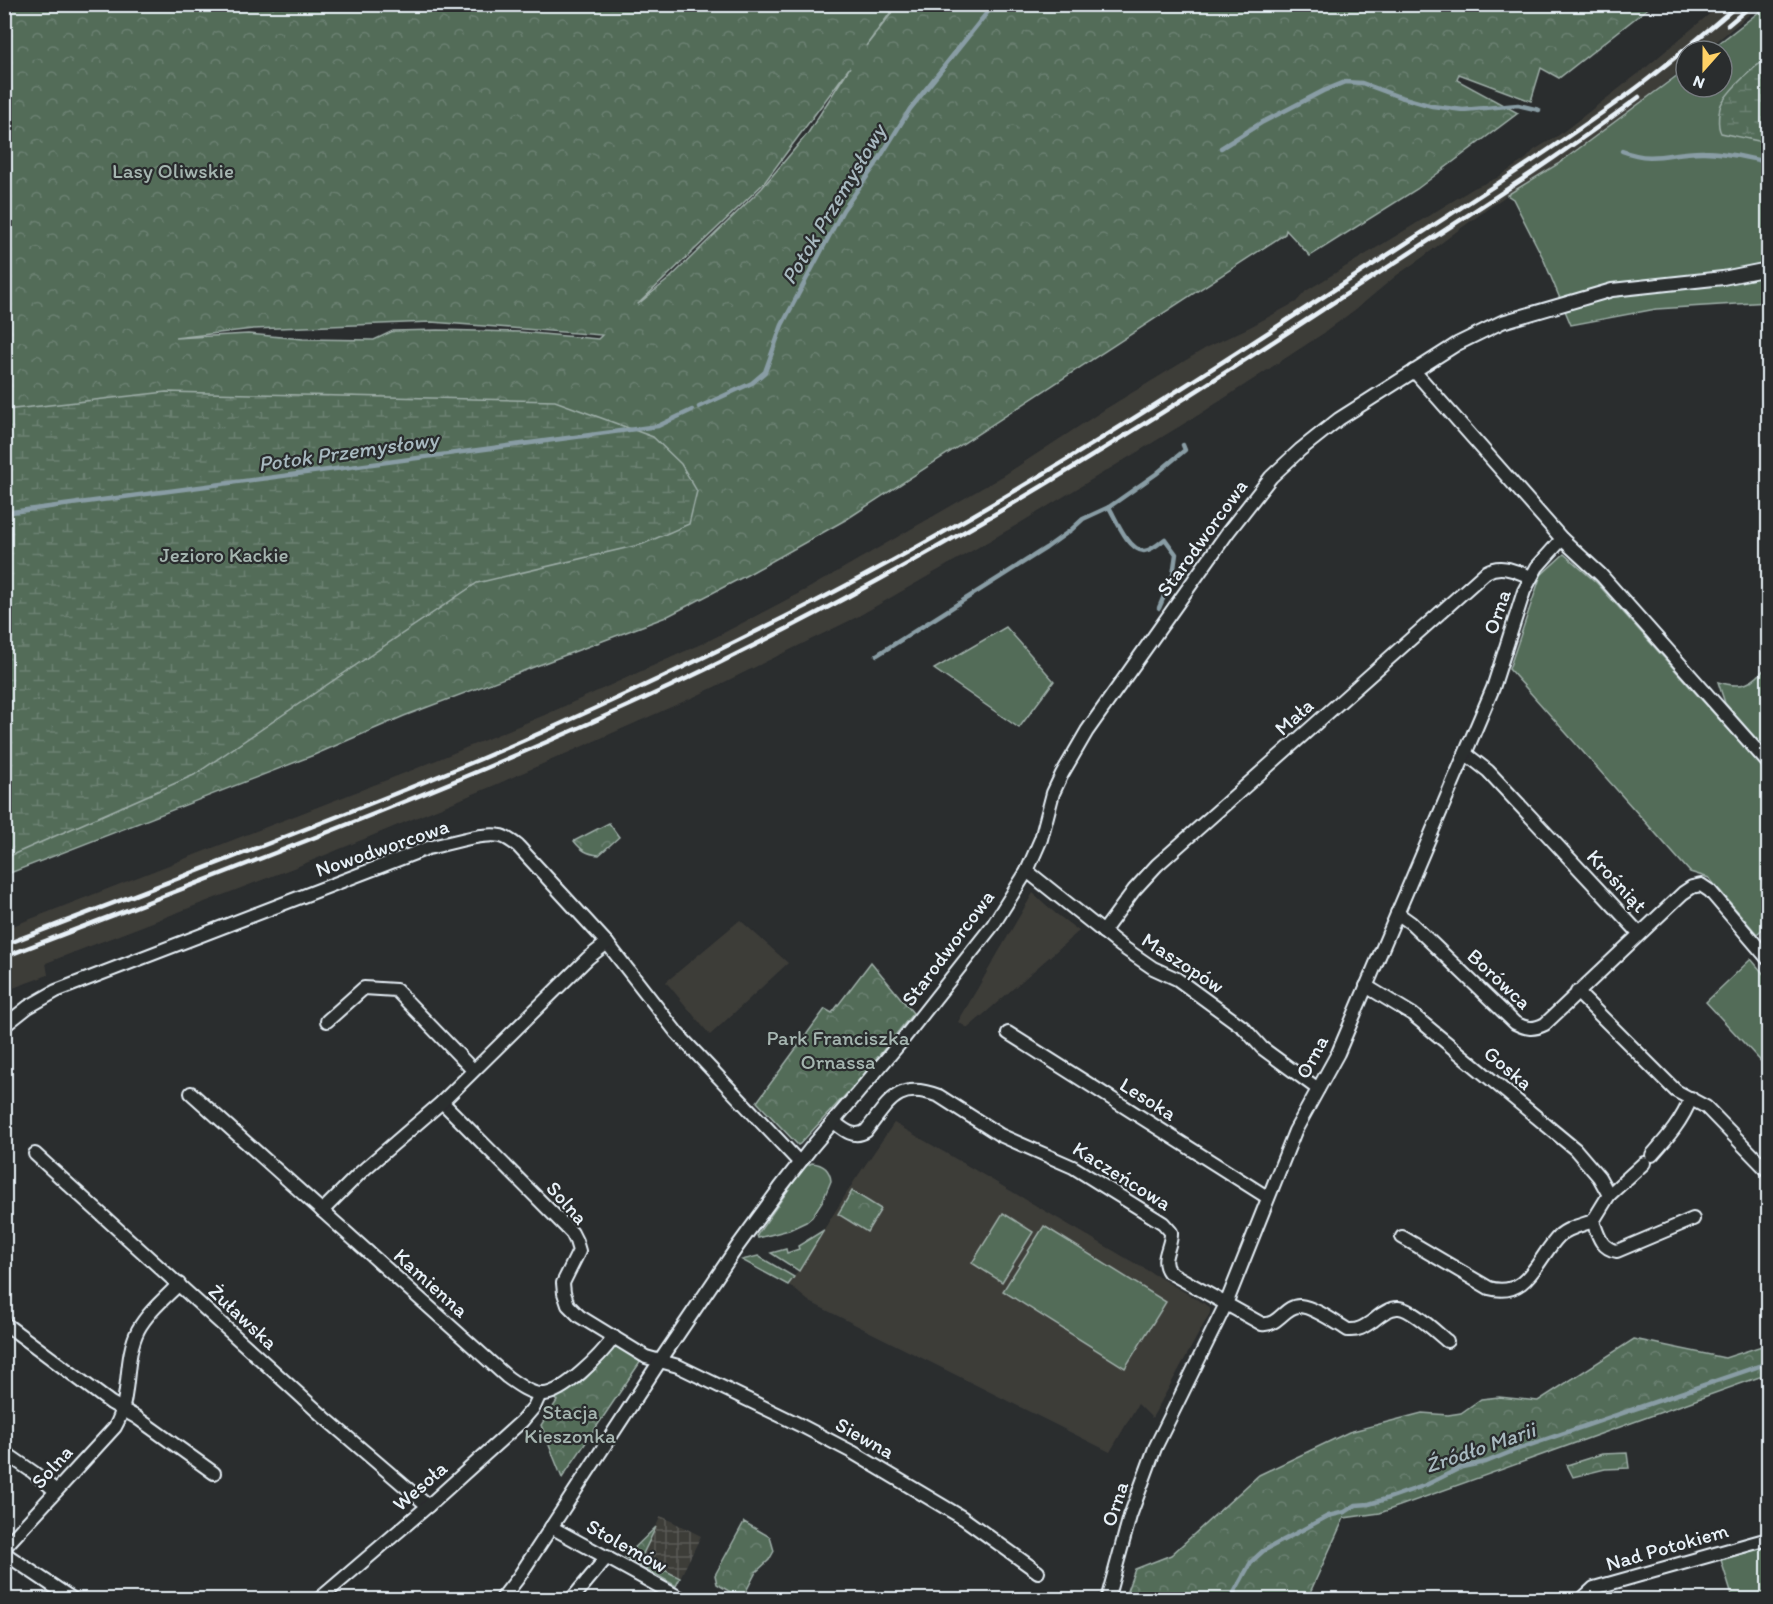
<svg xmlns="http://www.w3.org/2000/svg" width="1773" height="1604" viewBox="0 0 1773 1604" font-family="Itim,sans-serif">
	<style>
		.built { fill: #3e3d39 }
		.industrial { fill: url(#industrial-grid) }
		.grass { fill: #536c59; stroke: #9eaea8; stroke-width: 1.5 }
		.forest { fill: url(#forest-crowns); stroke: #9eaea8; stroke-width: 1.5; fill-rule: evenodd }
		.wetland { fill: url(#wetland-marsh); stroke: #9eaea8; stroke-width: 1.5 }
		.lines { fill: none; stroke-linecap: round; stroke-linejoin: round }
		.stream { stroke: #899da5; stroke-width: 4.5 }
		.street-casing { stroke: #e8f1f8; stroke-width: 16 }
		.street { stroke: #2a2d2e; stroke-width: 12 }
		.rail { stroke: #e8f1f8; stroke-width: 4.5 }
		.labels { text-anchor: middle; stroke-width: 4.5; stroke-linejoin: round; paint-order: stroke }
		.park-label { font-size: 21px; fill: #a5b5b0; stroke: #2a2d2e }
		.street-label { font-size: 21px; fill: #e8f1f8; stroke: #2a2d2e }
		.water-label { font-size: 22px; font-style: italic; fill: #a8b9c0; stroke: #2a2d2e }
	</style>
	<defs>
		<pattern id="industrial-grid" width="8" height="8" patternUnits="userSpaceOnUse" patternTransform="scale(1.5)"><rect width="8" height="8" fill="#3e3d39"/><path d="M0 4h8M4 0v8" fill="none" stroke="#5a5a56"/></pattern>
		<pattern id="forest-crowns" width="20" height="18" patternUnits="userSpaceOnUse" patternTransform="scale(1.5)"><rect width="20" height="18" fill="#536c59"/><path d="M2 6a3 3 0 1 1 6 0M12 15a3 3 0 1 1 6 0" fill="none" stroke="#6c8172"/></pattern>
		<pattern id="wetland-marsh" width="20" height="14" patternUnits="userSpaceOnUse" patternTransform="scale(1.5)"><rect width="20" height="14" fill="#536c59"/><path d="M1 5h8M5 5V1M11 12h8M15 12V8" fill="none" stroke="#6c8172"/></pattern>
	</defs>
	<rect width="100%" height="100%" fill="#2a2d2e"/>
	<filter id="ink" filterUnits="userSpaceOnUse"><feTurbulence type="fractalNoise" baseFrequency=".0167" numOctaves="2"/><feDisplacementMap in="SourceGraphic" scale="12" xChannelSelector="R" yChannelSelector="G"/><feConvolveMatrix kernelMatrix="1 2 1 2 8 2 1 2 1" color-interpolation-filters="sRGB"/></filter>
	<g filter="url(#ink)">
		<g class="built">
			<path d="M1720 5H1761L1705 51H1686V66L1633 109 1557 164 1507 195 1453 234 1423 257 1397 275 1361 305 1324 333 1200 414 1015 526 857 617 696 696 495 785 301 865 46 963 48 975 5 991V929L415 769 547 714 712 639 809 588 1003 476 1107 408 1206 348 1250 327 1296 302 1306 291 1474 188 1497 178 1526 159 1534 150 1559 135 1643 70Z"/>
			<path d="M1033 893 1055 913 1079 931 968 1028 958 1022Z"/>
			<path d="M740 920 788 963 710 1035 666 982Z"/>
			<path d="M894 1123 1210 1307V1313L1152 1418 1138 1404 1110 1452 810 1302 789 1285 855 1180Z"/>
		</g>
		<path class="industrial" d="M661 1516 701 1536 680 1578 640 1558Z"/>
		<g class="grass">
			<path d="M1768 5V302L1656 309 1571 325 1543 258 1513 199 1507 195 1558 164 1686 69V87H1722V51H1709Z"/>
			<path d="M1564 554 1597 583 1768 774V924L1757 934 1709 878 1690 872 1509 669 1541 575Z"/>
			<path d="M1006 627 1054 681 1019 728 934 669Z"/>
			<path d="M1768 664V752L1725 703 1718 682C1741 689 1754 685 1768 664Z"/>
			<path d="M1751 959 1768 979V1069L1706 1002Z"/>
			<path d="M812 1163C823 1164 830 1170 831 1181L823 1200 812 1217 806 1222 789 1230 758 1238 757 1235 804 1167Z"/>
			<path d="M1003 1213 1033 1232 1002 1282 972 1263Z"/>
			<path d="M1044 1226 1166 1302 1125 1368 1003 1291Z"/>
			<path d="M824 1230 799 1271 771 1253 786 1249 787 1253 799 1249 798 1246Z"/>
			<path d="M758 1256 794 1277 788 1285 742 1260Z"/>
			<path d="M1768 1546V1596L1758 1599H1733L1721 1560Z"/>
		</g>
		<g class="forest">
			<path d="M5 5H896L866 46 898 5H1652L1559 78 1541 68 1531 101 1459 74 1457 80 1518 113 1417 189 1310 256 1286 230 1285 234 847 519 747 575 666 617 404 716 314 755 5 875ZM850 67 808 133 762 188 670 278 637 305 764 183ZM431 322 602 335 598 339 520 332 438 330 393 331 374 340 303 339 248 334 175 338 253 329Z"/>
			<path d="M609 823 619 837 599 855C587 854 581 850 574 841Z"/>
			<path d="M871 962 913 1013 861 1078 800 1144 798 1145 757 1102 825 1009 832 1013Z"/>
			<path d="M852 1191 881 1209 867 1232 838 1214Z"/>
			<path d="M1634 1339 1725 1358 1768 1344V1374L1380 1513 1344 1518 1307 1599H1124L1135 1569 1171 1555 1259 1475 1349 1432 1422 1413 1448 1415 1461 1413 1481 1399 1499 1397 1538 1401Z"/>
			<path d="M616 1345 641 1361 562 1478 541 1425 557 1401 552 1397C564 1392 577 1387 586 1378 597 1367 604 1354 616 1345Z"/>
			<path d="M1627 1453 1629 1468 1605 1469 1573 1477 1567 1465 1602 1454Z"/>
			<path d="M744 1522 770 1537 774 1551 769 1560 756 1572 742 1599 717 1584 715 1575Z"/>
			<path d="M656 1527 641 1558 680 1578 676 1586 625 1557Z"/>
		</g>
		<g class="wetland">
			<path d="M1768 58V143L1721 133C1717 126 1718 108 1723 101 1732 87 1754 66 1768 58Z"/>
			<path d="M166 392 555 401 653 437 681 464 697 491 689 524 643 544 477 583 194 775 5 858V410Z"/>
		</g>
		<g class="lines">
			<g class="stream">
				<path d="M1221 148 1261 123 1323 91 1345 82 1362 83 1397 96 1432 106 1463 110 1518 105 1539 110"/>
				<path d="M1622 151C1656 164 1671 151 1704 152 1726 152 1747 158 1768 162"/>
				<path d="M699 407 752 383 765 372 782 325 843 210 874 167 910 109 994 4"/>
				<path d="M1109 507C1116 519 1128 550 1144 551 1151 551 1160 543 1165 539L1176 554 1173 575 1159 608"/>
				<path d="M4 513 658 426 692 410"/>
				<path d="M877 655 1046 548 1071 530 1083 519 1109 507 1156 474 1185 450 1183 445"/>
				<path d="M1230 1600 1251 1562 1263 1551 1328 1516 1345 1512 1356 1505 1369 1504 1389 1498 1426 1485 1462 1467 1486 1462 1518 1449 1768 1363"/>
			</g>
			<defs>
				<g id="street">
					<path d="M1414 371 1562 539 1601 575 1768 763"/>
					<path d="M1466 754 1488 771 1639 933"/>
					<path d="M1027 871 1121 946 1153 968 1177 979 1244 1028 1262 1048 1318 1089"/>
					<path d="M1397 913 1411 923 1515 1023C1527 1029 1533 1030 1545 1024L1683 893 1692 887 1701 885 1710 891 1768 959"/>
					<path d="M1103 932 1134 890 1157 865 1486 572C1501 563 1515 571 1531 577"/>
					<path d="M1366 986 1412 1014 1575 1149 1599 1177 1609 1195 1593 1221C1598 1235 1601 1249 1617 1251L1693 1219"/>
					<path d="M1577 992 1676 1091 1706 1107 1768 1171"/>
					<path d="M327 1021 364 988 396 990 473 1070"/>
					<path d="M4 1026 28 1007 56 991 428 848C447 844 483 832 501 836 508 838 513 842 518 846L607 943 677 1033 799 1162"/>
					<path d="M1008 1033 1267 1197"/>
					<path d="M191 1093 507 1377C517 1384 529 1393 541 1394 562 1396 602 1354 614 1337"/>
					<path d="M442 1102 572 1233 576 1241 579 1251 563 1283 564 1293 568 1305 579 1316 646 1357 678 1366 802 1426 852 1452 963 1518 1038 1572"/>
					<path d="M834 1122C844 1130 854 1139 866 1131 889 1102 897 1080 939 1096L1000 1135 1073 1167 1163 1223 1171 1232C1172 1247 1159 1259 1169 1272L1262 1324C1279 1326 1285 1305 1300 1306 1314 1307 1336 1323 1348 1330 1359 1331 1365 1326 1374 1320 1381 1314 1390 1307 1399 1308 1412 1309 1436 1332 1447 1341"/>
					<path d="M35 1154 325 1418 428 1506"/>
					<path d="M1652 1155C1668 1137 1682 1121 1691 1098"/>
					<path d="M1609 1195 1644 1163"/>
					<path d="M322 1211 360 1173 442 1102 588 958 607 943"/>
					<path d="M1402 1237 1489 1288C1528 1299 1537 1258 1559 1236 1567 1228 1582 1225 1593 1221"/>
					<path d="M4 1323 111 1403 136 1417 214 1473"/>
					<path d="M4 1452 33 1472 56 1491"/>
					<path d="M551 1527 684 1600"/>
					<path d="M4 1548 115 1427C132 1398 123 1360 138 1330 147 1313 165 1298 179 1284"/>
					<path d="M4 1553 74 1600"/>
					<path d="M318 1600 428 1506 522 1421 534 1407 540 1394"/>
					<path d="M501 1600 518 1578 660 1361 737 1247 780 1188 811 1148 900 1043 993 925 1027 871 1041 839 1053 793 1062 774 1087 731 1228 532 1271 477 1300 450 1339 419 1457 344 1502 322 1612 290 1723 278 1768 269"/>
					<path d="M571 1600 607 1557"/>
					<path d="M1107 1600 1130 1516 1155 1448 1226 1304 1295 1131 1338 1053 1493 688 1524 591 1537 567 1562 539"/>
					<path d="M1581 1600 1594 1588 1768 1539"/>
				</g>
			</defs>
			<use href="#street" class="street-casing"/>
			<use href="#street" class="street"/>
			<g class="rail">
				<path d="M1728 25 1753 4"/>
				<path d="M4 945C162 884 321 825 478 760 582 716 684 668 785 617 981 519 1165 400 1349 280 1443 219 1539 159 1631 92 1668 65 1703 34 1739 4"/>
				<path d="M4 957C228 871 453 788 669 687 898 579 1111 448 1322 310 1429 240 1537 173 1639 97"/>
			</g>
		</g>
	</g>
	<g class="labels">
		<g class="park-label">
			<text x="173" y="178">Lasy Oliwskie</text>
			<text x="224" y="562">Jezioro Kackie</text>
			<text x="838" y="1045">Park Franciszka<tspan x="838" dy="24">Ornassa</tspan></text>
			<text x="570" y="1419">Stacja<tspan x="570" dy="24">Kieszonka</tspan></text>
		</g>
		<g class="street-label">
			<text transform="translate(1202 538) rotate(-54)" y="7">Starodworcowa</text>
			<text transform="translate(1497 612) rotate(-71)" y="7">Orna</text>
			<text transform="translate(1294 717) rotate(-42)" y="7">Mała</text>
			<text transform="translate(382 848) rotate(-19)" y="7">Nowodworcowa</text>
			<text transform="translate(1617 881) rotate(47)" y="7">Krośniąt</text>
			<text transform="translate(948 948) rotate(-53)" y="7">Starodworcowa</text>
			<text transform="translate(1183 963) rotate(33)" y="7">Maszopów</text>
			<text transform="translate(1499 979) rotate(43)" y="7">Borówca</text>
			<text transform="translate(1312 1057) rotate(-62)" y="7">Orna</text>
			<text transform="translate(1508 1068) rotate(40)" y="7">Goska</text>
			<text transform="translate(1148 1099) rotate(32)" y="7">Lesoka</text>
			<text transform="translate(1122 1176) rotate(32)" y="7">Kaczeńcowa</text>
			<text transform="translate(567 1203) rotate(48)" y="7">Solna</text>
			<text transform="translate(431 1283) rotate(42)" y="7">Kamienna</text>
			<text transform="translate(243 1317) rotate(43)" y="7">Żuławska</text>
			<text transform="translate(865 1438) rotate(29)" y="7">Siewna</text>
			<text transform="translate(52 1467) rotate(-48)" y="7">Solna</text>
			<text transform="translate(420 1486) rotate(-41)" y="7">Wesoła</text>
			<text transform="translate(1115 1504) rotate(-72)" y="7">Orna</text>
			<text transform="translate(627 1546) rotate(29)" y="7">Stolemów</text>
			<text transform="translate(1667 1547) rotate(-16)" y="7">Nad Potokiem</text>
		</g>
		<g class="water-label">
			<text transform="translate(833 204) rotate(-59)" y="8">Potok Przemysłowy</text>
			<text transform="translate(348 451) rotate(-8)" y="8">Potok Przemysłowy</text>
			<text transform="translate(1480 1447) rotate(-19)" y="8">Źródło Marii</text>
		</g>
	</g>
	<rect width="1773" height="1604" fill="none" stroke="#2a2d2e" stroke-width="24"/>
	<rect x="12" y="12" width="1749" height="1580" fill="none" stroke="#e8f1f8" stroke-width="2" filter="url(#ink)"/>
	<g transform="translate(1704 69) rotate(201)"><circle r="28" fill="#2a2d2e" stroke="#767b7f" stroke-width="1.5"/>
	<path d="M0-4.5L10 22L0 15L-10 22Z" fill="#ffd166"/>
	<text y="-9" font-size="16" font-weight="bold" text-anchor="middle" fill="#e8f1f8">N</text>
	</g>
</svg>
